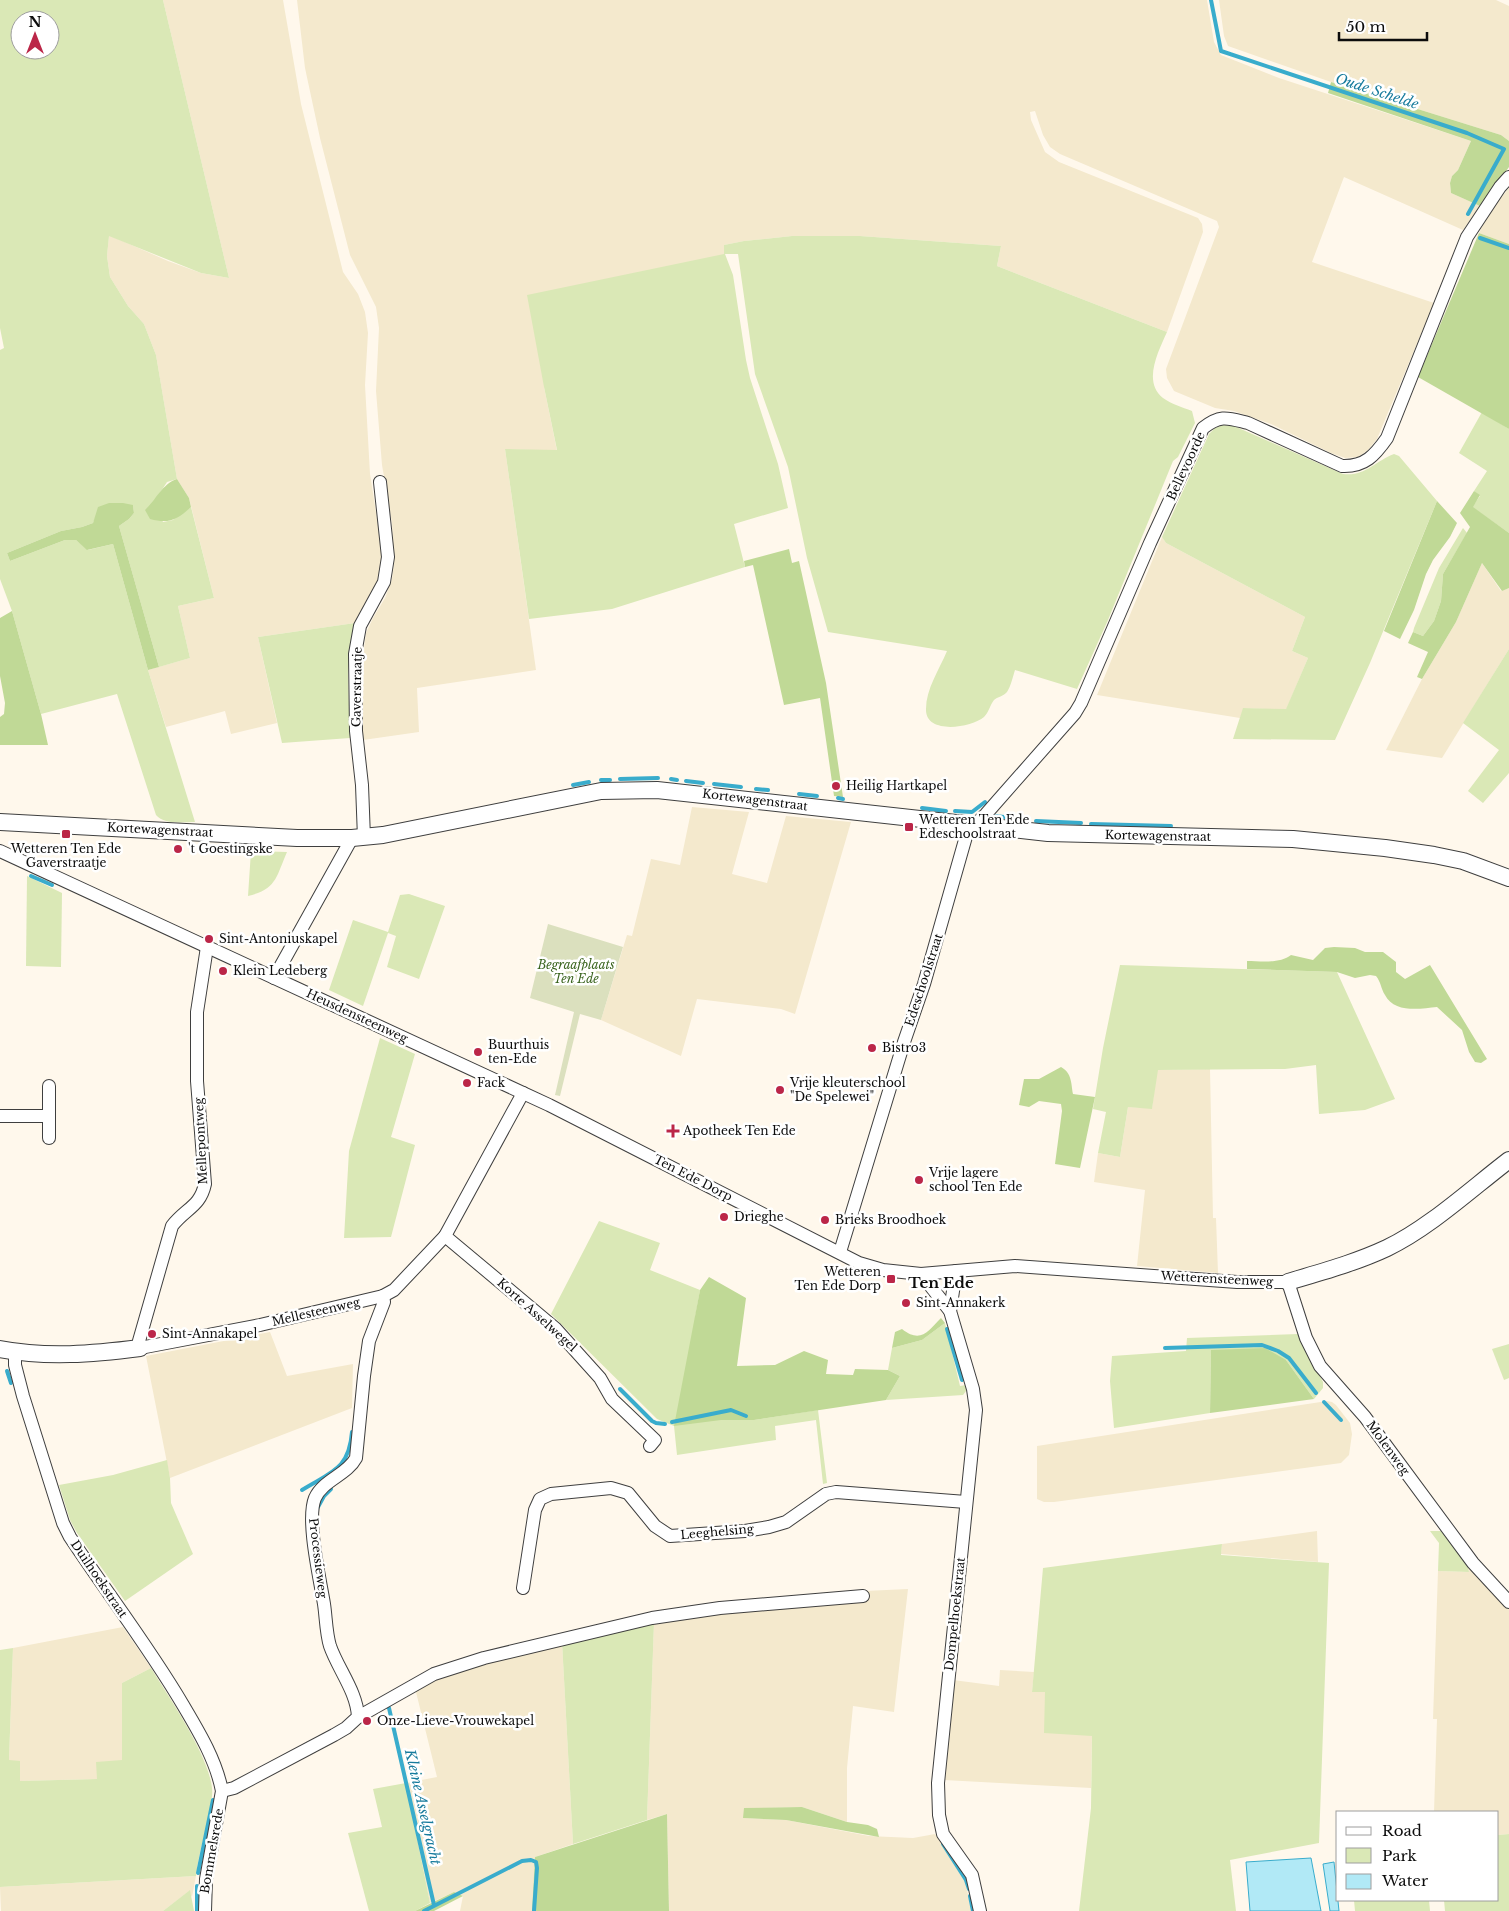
<svg xmlns="http://www.w3.org/2000/svg" width="1509" height="1911" viewBox="0 0 1509 1911" font-family="'Libre Baskerville',serif">
	<style>
		.farmland { fill: #f4e9cd }
		.green { fill: #dae8b6; fill-rule: evenodd }
		.forest { fill: #c0d996 }
		.cemetery { fill: #dbe0be }
		.water { fill: #b1e9f6; stroke: #39accc }
		.lines { fill: none; stroke-linecap: round; stroke-linejoin: round }
		.stream { stroke: #39accc; stroke-width: 4 }
		.minor-casing { stroke: #3f3f3f; stroke-width: 14 }
		.tertiary-casing { stroke: #3f3f3f; stroke-width: 18 }
		.minor { stroke: #fff; stroke-width: 12 }
		.tertiary { stroke: #fff; stroke-width: 16 }
		.poi-dot { fill: #bb2648; stroke: #fff; stroke-width: 2 }
		.labels { text-anchor: middle; stroke-width: 5; stroke-linejoin: round; paint-order: stroke }
		.street-label { font-size: 12px; fill: #0c0c0c; stroke: #fff }
		.poi-label { font-size: 12px; fill: #0c0c0c; stroke: #fff; text-anchor: start }
		.park-label { font-size: 12px; font-style: italic; fill: #39631d; stroke: #fff }
		.water-label { font-size: 14px; font-style: italic; fill: #177b9d; stroke: #fff }
		.quarter-label { font-size: 15px; font-weight: bold; fill: #0c0c0c; stroke: #fff }
	</style>
	<rect width="100%" height="100%" fill="#fff8ec"/>
	<g class="farmland">
		<path d="M163 0H283L301 104 343 272 358 294 365 312 368 333 365 385 370 474 383 557 378 582 355 623 258 637 277 723 231 734 225 711 166 727 148 670 190 658 178 606 214 598 189 498 177 479 156 355 144 324 128 306 110 277 107 256 109 235 168 261 201 273 229 278Z"/>
		<path d="M297 0H1207L1214 42 1221 55 1279 78 1471 141 1458 170 1452 176 1450 183 1451 193 1480 206 1463 230 1344 177 1312 262 1434 303 1377 439 1368 450 1358 457 1345 458 1331 453 1271 424 1234 411 1215 408 1174 391 1167 378 1166 369 1219 227 1217 221 1060 154 1050 147 1043 135 1035 111 1030 112 1031 120 1045 152 1059 162 1198 218 1202 224 1203 232 1167 332 997 266 1001 246 860 236H792L744 241 724 245 725 254 544 387 557 451 505 449 536 670 417 688 419 732 363 740V657L366 633 373 618 385 598 392 579 394 564 392 523 382 465 376 391 379 328 376 307 350 255 320 138 305 68Z"/>
		<path d="M1219 0H1496L1509 6V141L1501 135 1331 82 1228 46 1224 36Z"/>
		<path d="M1509 188V244L1479 233 1489 213Z"/>
		<path d="M1162 537 1166 543 1305 617 1292 651 1308 658 1286 710 1244 708 1240 718 1097 695Z"/>
		<path d="M1482 563 1501 591 1509 588V649L1442 758 1386 750 1422 679 1456 622Z"/>
		<path d="M692 807 749 812 732 874 767 883 786 816 851 822 795 1014 781 1009 697 999 681 1056 601 1020 627 935 632 936 651 859 680 865Z"/>
		<path d="M1210 1069 1213 1218H1216L1218 1273 1137 1266 1145 1190 1094 1182 1098 1153 1120 1157 1128 1107 1152 1108 1157 1070Z"/>
		<path d="M270 1332 287 1376 353 1364 352 1408 170 1478 146 1356Z"/>
		<path d="M1327 1401 1332 1402 1336 1405 1350 1423 1352 1434 1349 1455 1341 1463 1054 1502H1044L1037 1499V1446Z"/>
		<path d="M1317 1531 1318 1562 1221 1554 1222 1544Z"/>
		<path d="M1467 1563 1509 1607V1834L1498 1835V1812H1434L1437 1719H1433L1438 1571 1469 1572Z"/>
		<path d="M908 1589 894 1712 853 1706 847 1768V1822L802 1807 759 1808 743 1818 786 1820 869 1836 913 1838 935 1834 965 1879 971 1911H669L667 1814 647 1820 654 1623 865 1591Z"/>
		<path d="M123 1627 151 1668 122 1683 123 1760 97 1779 20 1781V1761H9L13 1648Z"/>
		<path d="M562 1642 573 1844 535 1857 532 1911H460L463 1896 454 1892 430 1903 406 1783 437 1777 415 1688 440 1676Z"/>
		<path d="M1000 1670 1034 1672 1032 1692H1046L1092 1736 1091 1788 944 1780 953 1680 999 1686Z"/>
		<path d="M196 1876 192 1897 189 1891 163 1911H1L0 1887Z"/>
	</g>
	<g class="green">
		<path d="M0 0H163L229 278 201 273 109 236 107 256 110 277 128 306 144 324 156 355 177 479 167 482 154 502 163 522 173 520 191 507 214 598 178 606 190 658 159 667 119 526 129 519 134 513 133 505 96 516 93 523 82 527 61 531 7 553 10 561 65 540H76L88 550 113 544 148 670 195 822C183 822 164 825 156 815L117 694 41 714 12 611 0 579V350L4 348 0 328ZM20 20H50V50H20Z"/>
		<path d="M792 236H860L1001 246 997 266 1167 332C1159 350 1142 382 1163 398 1171 404 1182 407 1192 411L1195 423 1178 457 1173 461 1108 620 1077 689 1015 670C1013 676 1011 686 1007 692 1004 696 997 697 994 700 990 705 989 712 984 717 971 728 925 735 926 709 926 689 939 670 947 651L828 632 807 558 788 467 755 374 738 254H725L733 275 746 360 750 378 778 464 788 508 734 524 745 567 612 609 529 619 505 449 557 450 544 387 527 295 724 254V245L744 241Z"/>
		<path d="M1482 412 1509 429V533L1472 507 1480 496 1474 491 1487 471 1459 453Z"/>
		<path d="M1223 425 1234 426 1343 474C1365 477 1375 461 1394 454L1399 456 1437 501 1370 663 1335 740 1233 739 1243 708 1286 709 1308 658 1292 651 1305 617 1166 543 1162 537 1209 434 1215 428Z"/>
		<path d="M1463 528 1467 533 1443 574 1441 601 1434 621 1423 636 1413 632 1414 628 1439 568Z"/>
		<path d="M355 623 348 672 350 738 282 743 258 637Z"/>
		<path d="M1509 649V773L1483 803 1468 791 1499 750 1463 723Z"/>
		<path d="M251 851 287 852C276 877 277 889 248 896Z"/>
		<path d="M27 876 62 893 61 967 26 966Z"/>
		<path d="M409 894 445 906 419 979 387 967 396 936 388 933 363 1006 329 990 353 920 388 932 400 895Z"/>
		<path d="M1120 965 1337 972 1395 1099 1365 1110 1319 1114 1316 1065 1285 1069 1158 1070 1152 1109 1128 1107 1120 1157 1098 1153 1106 1112 1093 1109 1103 1048Z"/>
		<path d="M380 1038 415 1054 391 1137 415 1145 391 1237 344 1238 349 1151Z"/>
		<path d="M599 1221 660 1243 650 1270 700 1290 695 1318 721 1420H754L818 1410 827 1483 823 1484 816 1420 775 1426 776 1440 677 1455 674 1426 657 1419 551 1314Z"/>
		<path d="M945 1323 960 1386 966 1385V1391L963 1395 886 1400 900 1376 888 1370 892 1348 922 1340Z"/>
		<path d="M1298 1334 1323 1382V1388L1314 1399 1286 1360 1211 1350 1210 1413 1114 1428 1110 1381 1112 1356 1186 1351 1187 1338Z"/>
		<path d="M1509 1344V1378L1504 1380 1492 1349Z"/>
		<path d="M167 1460 170 1478 171 1503 193 1554 125 1601 77 1533 70 1520 59 1485 113 1475Z"/>
		<path d="M1430 1531H1444L1467 1563 1469 1572 1438 1571 1439 1543Z"/>
		<path d="M1222 1544 1221 1555 1329 1563 1319 1843 1230 1860 1236 1911H1079L1091 1808 1092 1736 1044 1733 1045 1692H1032L1043 1568Z"/>
		<path d="M654 1623 647 1820 573 1844 562 1642Z"/>
		<path d="M13 1648 9 1760 20 1761V1781L97 1779 96 1762 122 1760V1683L151 1668C168 1696 216 1765 212 1796 209 1823 199 1849 196 1876L0 1887V1650Z"/>
		<path d="M406 1783 430 1903 415 1911H369L348 1833 382 1827 373 1789Z"/>
		<path d="M1509 1834V1911H1445L1444 1900H1498V1835Z"/>
		<path d="M190 1890 194 1911H163Z"/>
		<path d="M1354 1900H1429L1430 1911H1355Z"/>
	</g>
	<g class="forest">
		<path d="M1331 82 1501 135 1509 141V167L1480 206 1451 193 1450 183 1452 176 1458 170 1471 141 1328 93Z"/>
		<path d="M1479 233 1509 244V429L1418 377Z"/>
		<path d="M177 479 189 498 191 507C177 520 169 524 150 519L145 510C156 500 162 484 177 479Z"/>
		<path d="M1474 491 1480 495 1473 507 1509 533V588L1502 591 1482 563 1456 622 1422 679 1417 677 1428 652 1408 643 1413 632 1423 636 1434 621 1441 601 1443 574 1470 527 1460 513Z"/>
		<path d="M1437 501 1457 523 1450 537 1433 560 1426 574 1414 610 1400 639 1384 631Z"/>
		<path d="M109 503H123L133 505 134 513 129 519 119 526 159 667 148 670 113 544 87 550 76 540H65L10 561 7 553 61 531 82 527 93 523 98 507Z"/>
		<path d="M789 549 792 563 799 561 826 683 843 797 834 796 820 698 784 705 753 565 745 567 744 561Z"/>
		<path d="M12 611 41 714 48 745H0V717L4 714 5 703 0 676V618Z"/>
		<path d="M1334 947 1355 948 1365 952H1383L1396 962V972L1405 979 1430 965 1487 1059 1481 1063 1475 1062 1469 1052 1462 1030 1437 1007C1419 1009 1394 1013 1385 995 1381 989 1381 982 1376 976L1370 975 1355 978 1337 972 1247 969V961C1260 961 1280 964 1291 955L1313 960 1325 948Z"/>
		<path d="M1061 1067C1072 1073 1071 1083 1073 1094L1095 1097 1080 1168 1055 1164 1062 1111 1061 1104 1039 1101 1029 1107 1019 1105 1024 1079H1039Z"/>
		<path d="M709 1277 746 1298 737 1366 775 1365 804 1351 828 1360 826 1374 853 1375 855 1369 888 1370 900 1376 886 1400 754 1420H721L674 1426 700 1290Z"/>
		<path d="M941 1318 945 1323 922 1340 892 1348 895 1332 902 1329C921 1344 928 1331 941 1318Z"/>
		<path d="M1265 1348 1286 1360 1314 1399 1210 1413 1211 1350Z"/>
		<path d="M802 1807 847 1822 868 1825 877 1829 879 1837 786 1820 743 1818 744 1808Z"/>
		<path d="M667 1814 669 1911H532L535 1857Z"/>
		<path d="M454 1892 463 1896 434 1911H415Z"/>
	</g>
	<path class="cemetery" d="M548 924 623 947 601 1020 580 1014 560 1096 555 1095 574 1012 530 998Z"/>
	<g class="water">
		<path d="M1311 1858 1321 1911H1250L1246 1862Z"/>
		<path d="M1334 1862 1339 1911H1330L1323 1864Z"/>
	</g>
	<g class="lines">
		<g class="stream">
			<path d="M1211 0 1221 51 1467 133 1504 149 1468 214"/>
			<path d="M1480 238 1509 248"/>
			<path d="M620 779 658 778"/>
			<path d="M671 779 677 780"/>
			<path d="M601 780H610"/>
			<path d="M686 781 703 783"/>
			<path d="M714 784 741 787"/>
			<path d="M573 785 589 782"/>
			<path d="M756 789 768 790"/>
			<path d="M799 794 817 796"/>
			<path d="M838 798 843 799"/>
			<path d="M922 808 946 811"/>
			<path d="M955 811 972 812 985 802"/>
			<path d="M996 816 1028 820"/>
			<path d="M1036 821 1081 823"/>
			<path d="M1091 824 1171 826"/>
			<path d="M31 876 52 885"/>
			<path d="M947 1329 962 1380"/>
			<path d="M1165 1348 1262 1345 1278 1351 1289 1358 1316 1393"/>
			<path d="M7 1371 11 1383"/>
			<path d="M620 1389 652 1421 656 1423 665 1424"/>
			<path d="M1324 1402 1341 1420"/>
			<path d="M672 1422 731 1410 746 1416"/>
			<path d="M302 1490C331 1472 349 1470 352 1432"/>
			<path d="M318 1507 324 1496 331 1489"/>
			<path d="M384 1707 386 1705 389 1708 434 1905"/>
			<path d="M943 1844 966 1880 969 1889"/>
			<path d="M198 1873 213 1800"/>
			<path d="M197 1886V1911"/>
			<path d="M970 1896 973 1911"/>
			<path d="M424 1911 522 1861 531 1860 536 1862 537 1868 534 1911"/>
		</g>
		<defs>
			<g id="minor">
				<path d="M364 838 362 785 356 731 355 654 360 626 384 582 388 557 380 482"/>
				<path d="M0 851 549 1105 859 1263 883 1270 921 1274 1015 1266 1237 1282H1288L1306 1338 1320 1366 1365 1417 1473 1563 1509 1602"/>
				<path d="M207 947 197 1012V1081L205 1184C200 1207 186 1208 172 1226L139 1341 140 1348 260 1325 383 1296 394 1290 445 1236 523 1093"/>
				<path d="M274 978 352 838"/>
				<path d="M49 1086V1138"/>
				<path d="M0 1116H49"/>
				<path d="M445 1236 555 1328 600 1378 612 1399 655 1440 650 1446"/>
				<path d="M840 1252 904 1042 924 984 967 833 986 814 1075 713 1081 703 1150 543 1203 428C1221 414 1228 418 1248 423L1342 466C1365 467 1375 455 1387 438L1467 237 1500 187 1509 177"/>
				<path d="M921 1274 950 1311 973 1389 976 1410 938 1783 939 1815 943 1834 972 1875 980 1911"/>
				<path d="M950 1311 956 1271"/>
				<path d="M15 1351V1365L23 1396 63 1523 70 1537C107 1593 149 1647 183 1705 199 1732 216 1760 222 1791L206 1879 205 1911"/>
				<path d="M523 1588 535 1510 540 1499 551 1494 611 1488 628 1493 655 1526 670 1536 745 1531 769 1527 786 1522 826 1494 836 1492 966 1502"/>
				<path d="M358 1717 434 1674 484 1658 652 1618 720 1608 863 1596"/>
				<path d="M222 1791 234 1788 334 1735 346 1728 358 1717C357 1692 338 1669 330 1646 326 1633 326 1617 324 1604 320 1579 306 1520 315 1498 323 1480 347 1475 356 1458L364 1376 369 1341 384 1302 383 1296"/>
			</g>
			<g id="tertiary">
				<path d="M0 822 297 838H352L383 835 601 791 657 790 1048 833 1293 839 1385 848 1434 855 1463 861 1509 878"/>
				<path d="M1288 1282C1321 1272 1355 1263 1387 1248 1429 1228 1471 1189 1509 1160"/>
				<path d="M0 1349C47 1358 93 1354 140 1348"/>
			</g>
		</defs>
		<use href="#minor" class="minor-casing"/>
		<use href="#tertiary" class="tertiary-casing"/>
		<use href="#minor" class="minor"/>
		<use href="#tertiary" class="tertiary"/>
	</g>
	<g class="poi-dot">
		<circle cx="836" cy="786" r="5"/>
		<rect x="904" y="822" width="10" height="10" rx="2.5"/>
		<rect x="61" y="829" width="10" height="10" rx="2.5"/>
		<circle cx="178" cy="849" r="5"/>
		<circle cx="209" cy="939" r="5"/>
		<circle cx="223" cy="971" r="5"/>
		<circle cx="872" cy="1048" r="5"/>
		<circle cx="478" cy="1052" r="5"/>
		<circle cx="467" cy="1083" r="5"/>
		<circle cx="780" cy="1090" r="5"/>
		<path d="M670.5 1123.5h5v5h5v5h-5v5h-5v-5h-5v-5h5z"/>
		<circle cx="919" cy="1180" r="5"/>
		<circle cx="724" cy="1217" r="5"/>
		<circle cx="825" cy="1220" r="5"/>
		<rect x="886" y="1274" width="10" height="10" rx="2.5"/>
		<circle cx="906" cy="1303" r="5"/>
		<circle cx="152" cy="1334" r="5"/>
		<circle cx="367" cy="1721" r="5"/>
	</g>
	<g class="labels">
		<g class="street-label">
			<text transform="translate(1186 466) rotate(-65)" y="4">Bellevoorde</text>
			<text transform="translate(357 687) rotate(-89)" y="4">Gaverstraatje</text>
			<text transform="translate(755 800) rotate(7)" y="4">Kortewagenstraat</text>
			<text transform="translate(160 830) rotate(3)" y="4">Kortewagenstraat</text>
			<text transform="translate(1158 836) rotate(1)" y="4">Kortewagenstraat</text>
			<text transform="translate(924 980) rotate(-72)" y="4">Edeschoolstraat</text>
			<text transform="translate(357 1016) rotate(25)" y="4">Heusdensteenweg</text>
			<text transform="translate(201 1141) rotate(-93)" y="4">Mellepontweg</text>
			<text transform="translate(693 1178) rotate(27)" y="4">Ten Ede Dorp</text>
			<text transform="translate(1217 1279) rotate(3)" y="4">Wetterensteenweg</text>
			<text transform="translate(316 1312) rotate(-13)" y="4">Mellesteenweg</text>
			<text transform="translate(537 1315) rotate(42)" y="4">Korte Asselwegel</text>
			<text transform="translate(1388 1448) rotate(54)" y="4">Molenweg</text>
			<text transform="translate(717 1532) rotate(-5)" y="4">Leeghelsing</text>
			<text transform="translate(318 1558) rotate(83)" y="4">Processieweg</text>
			<text transform="translate(99 1579) rotate(56)" y="4">Duilhoekstraat</text>
			<text transform="translate(955 1614) rotate(-84)" y="4">Dompelhoekstraat</text>
			<text transform="translate(212 1851) rotate(-80)" y="4">Bommelsrede</text>
		</g>
		<g class="poi-label">
			<text x="846" y="790">Heilig Hartkapel</text>
			<text x="919" y="824">Wetteren Ten Ede<tspan x="919" dy="14">Edeschoolstraat</tspan></text>
			<text x="66" y="853" text-anchor="middle">Wetteren Ten Ede<tspan x="66" dy="14">Gaverstraatje</tspan></text>
			<text x="188" y="853">'t Goestingske</text>
			<text x="219" y="943">Sint-Antoniuskapel</text>
			<text x="233" y="975">Klein Ledeberg</text>
			<text x="488" y="1049">Buurthuis<tspan x="488" dy="14">ten-Ede</tspan></text>
			<text x="882" y="1052">Bistro3</text>
			<text x="477" y="1087">Fack</text>
			<text x="790" y="1087">Vrije kleuterschool<tspan x="790" dy="14">"De Spelewei"</tspan></text>
			<text x="683" y="1135">Apotheek Ten Ede</text>
			<text x="929" y="1177">Vrije lagere<tspan x="929" dy="14">school Ten Ede</tspan></text>
			<text x="734" y="1221">Drieghe</text>
			<text x="835" y="1224">Brieks Broodhoek</text>
			<text x="881" y="1276" text-anchor="end">Wetteren<tspan x="881" dy="14">Ten Ede Dorp</tspan></text>
			<text x="916" y="1307">Sint-Annakerk</text>
			<text x="162" y="1338">Sint-Annakapel</text>
			<text x="377" y="1725">Onze-Lieve-Vrouwekapel</text>
		</g>
		<g class="park-label">
			<text x="576" y="969">Begraafplaats<tspan x="576" dy="14">Ten Ede</tspan></text>
		</g>
		<g class="water-label">
			<text transform="translate(1377 91) rotate(18)" y="5">Oude Schelde</text>
			<text transform="translate(423 1807) rotate(77)" y="5">Kleine Asselgracht</text>
		</g>
		<g class="quarter-label">
			<text x="941" y="1288">Ten Ede</text>
		</g>
	</g>
	<rect x="1336" y="1811" width="162" height="90" fill="#ffffff" stroke="#9e9e9e"/>
	<rect x="1346" y="1827" width="25" height="8" fill="#ffffff" stroke="#9e9e9e"/>
	<text x="1382" y="1836" font-size="15" fill="#0c0c0c">Road</text>
	<rect x="1346" y="1848" width="25" height="15" fill="#dae8b6" stroke="#9e9e9e"/>
	<text x="1382" y="1861" font-size="15" fill="#0c0c0c">Park</text>
	<rect x="1346" y="1874" width="25" height="15" fill="#b1e9f6" stroke="#9e9e9e"/>
	<text x="1382" y="1886" font-size="15" fill="#0c0c0c">Water</text>
	<g transform="translate(35 35)"><circle r="24" fill="#ffffff" stroke="#9e9e9e"/>
	<path d="M0-4L9 19L0 12L-9 19Z" fill="#bb2648"/>
	<text y="-8" font-size="14" font-weight="bold" text-anchor="middle" fill="#0c0c0c">N</text>
	</g>
	<path d="M1339 32v8h88v-8" fill="none" stroke="#0c0c0c" stroke-width="2.5"/>
	<text x="1346" y="32" font-size="15" fill="#0c0c0c" stroke="#ffffff" stroke-width="4" paint-order="stroke">50 m</text>
</svg>
